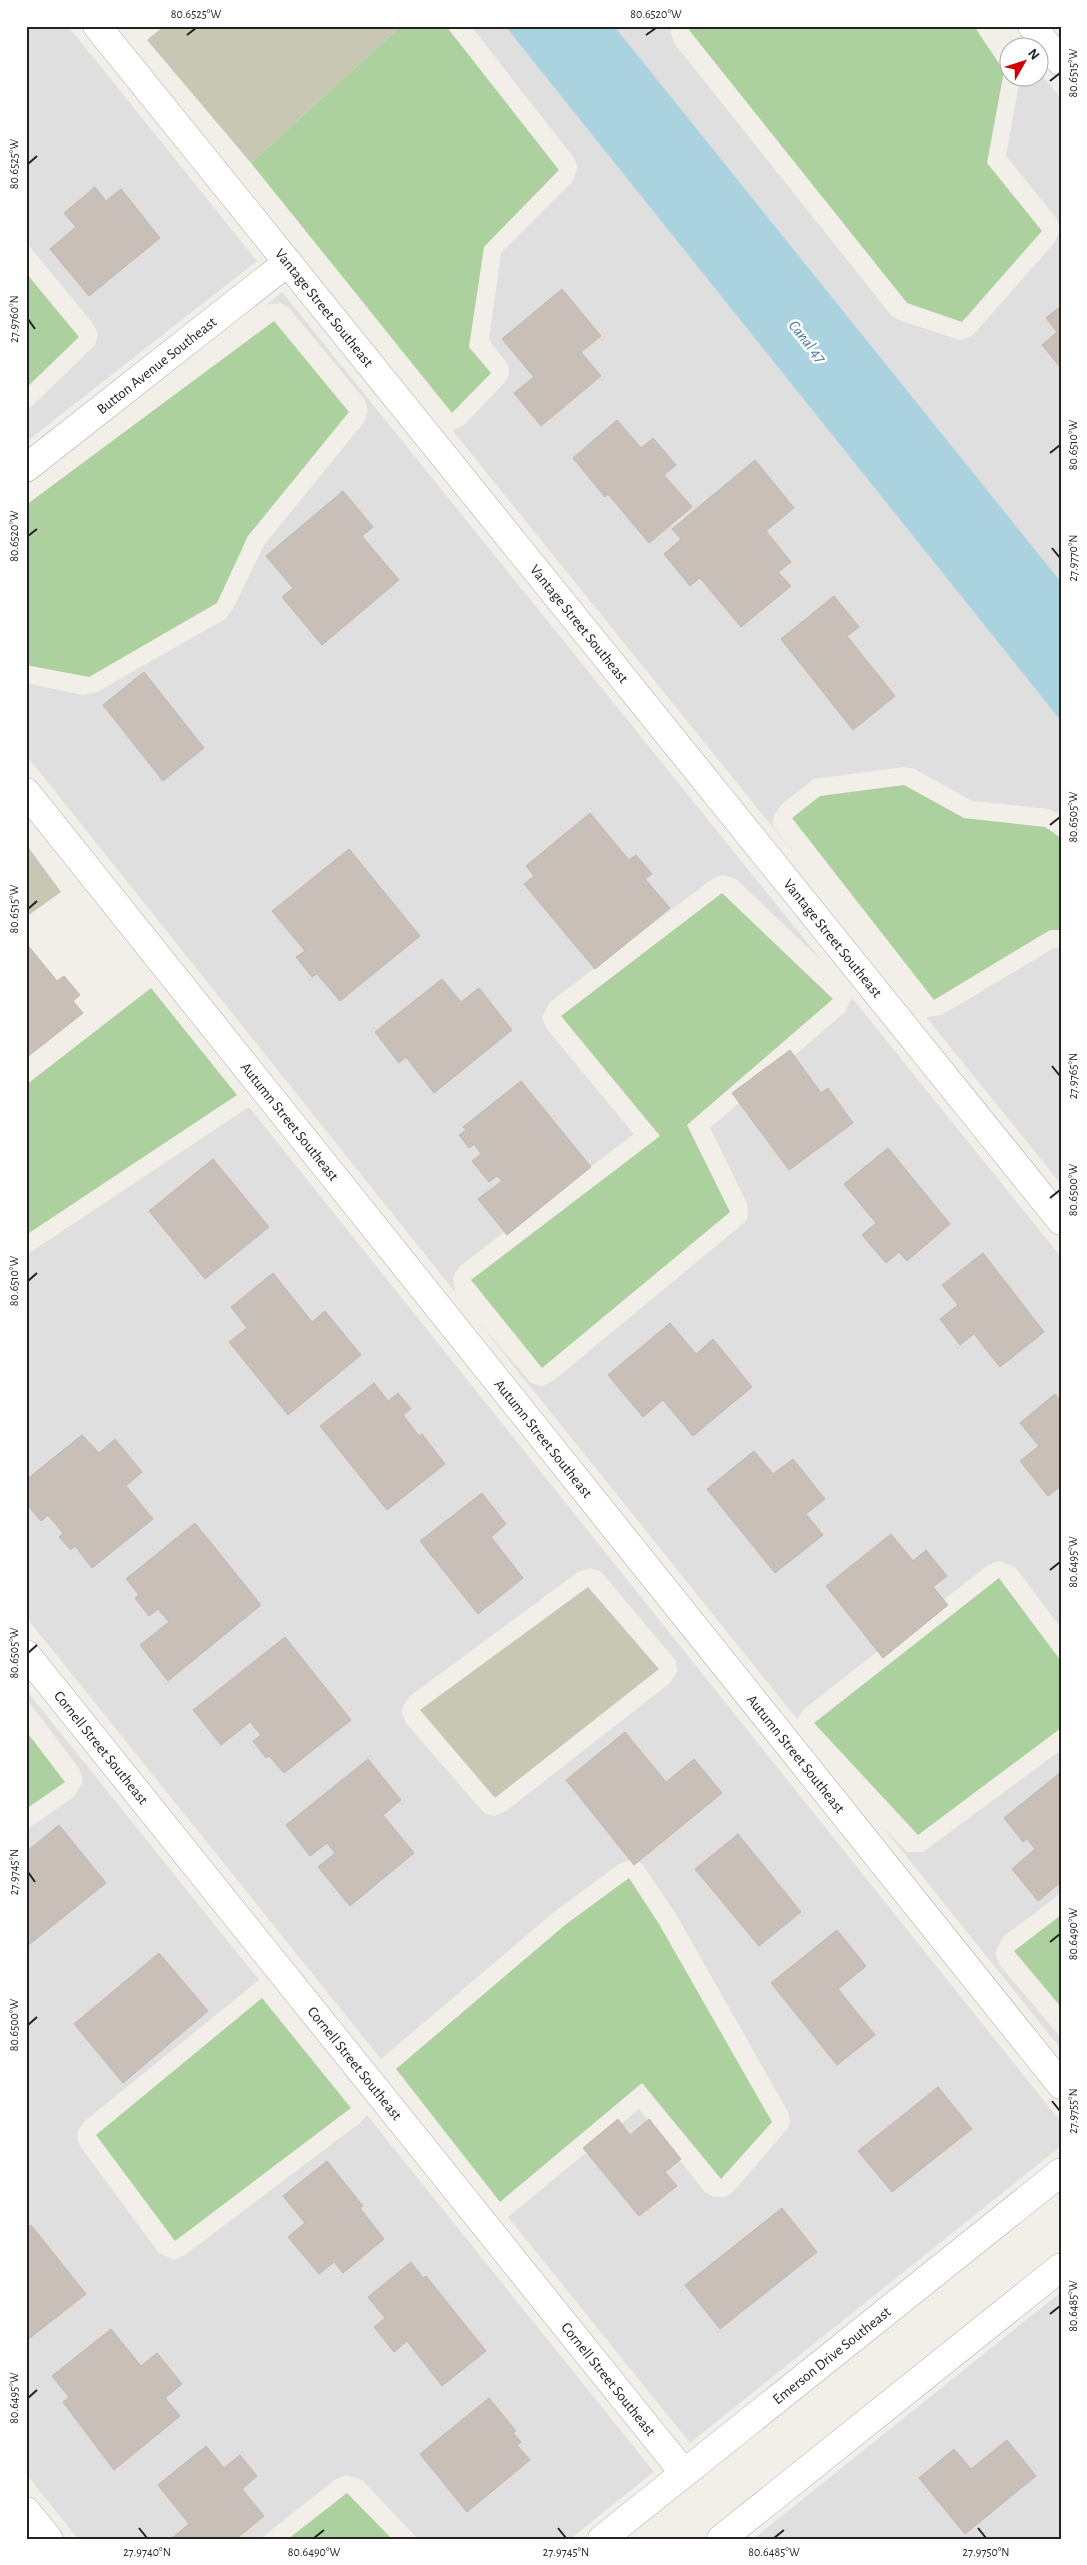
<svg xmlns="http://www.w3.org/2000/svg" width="1087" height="2565" viewBox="0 0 1087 2565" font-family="'Alegreya Sans',sans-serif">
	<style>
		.residential { fill: #e0dfdf; fill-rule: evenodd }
		.construction { fill: #c7c7b4 }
		.forest { fill: #add19e }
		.water { fill: #aad3df }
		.building { fill: #c7bfb8; stroke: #c4b6ab }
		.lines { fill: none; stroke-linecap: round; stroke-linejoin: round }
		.minor-casing { stroke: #a9a9a9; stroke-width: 29 }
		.tertiary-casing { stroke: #a9a9a9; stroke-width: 29 }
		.minor { stroke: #fff; stroke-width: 28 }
		.tertiary { stroke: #fff; stroke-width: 28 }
		.ticks { fill: none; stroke: #222; stroke-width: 2 }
		.labels { text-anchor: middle; stroke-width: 5; stroke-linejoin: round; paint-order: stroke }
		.street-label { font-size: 15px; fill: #222; stroke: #fff }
		.water-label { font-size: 16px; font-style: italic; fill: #4a7aab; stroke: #fff }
		.neatline { fill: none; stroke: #222; stroke-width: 2 }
		.ticks-label { font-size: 12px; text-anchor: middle; fill: #222 }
	</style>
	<rect width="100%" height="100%" fill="#f2efe9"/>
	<g class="residential">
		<path d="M26 26H68L257 261 26 442V412L95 345 98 334 94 325 26 242Z"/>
		<path d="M471 26H505L1061 721V815L1049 809 972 801 915 769 904 767 814 779 781 805 774 815 773 826 804 866 453 431 465 424 503 384 509 375 508 365 489 340 501 253 572 182 578 167 574 158Z"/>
		<path d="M614 26H672L671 33 674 43 891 315 899 320 960 340 972 336 1055 242 1060 230 1057 219 1006 156 1020 78H1040V72L1061 99V582Z"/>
		<path d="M282 292 822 961 736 879 722 875 712 879 550 1002 542 1017 546 1028 634 1134 460 1266 453 1276 455 1292 26 755V683L83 695 97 692 225 619 233 609 264 545 364 422 368 411 365 400 289 308 280 303 266 305Z"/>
		<path d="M1054 948H1061V1184L926 1017 942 1015Z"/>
		<path d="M852 998 1061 1257V1628L1015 1567 999 1561 988 1565 804 1709 797 1719 476 1319 531 1383 542 1386 553 1381 746 1221 748 1215 747 1203 710 1128 845 1012Z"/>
		<path d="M249 1107 1061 2122V2146L690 2443 508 2217 639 2109 705 2192 714 2197H725L734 2191 788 2128 790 2123 788 2112 676 1914 645 1868 641 1863 631 1860 619 1864 554 1912 381 2059 26 1617V1255ZM589 1568 599 1571 603 1574 676 1661 677 1672 670 1683 506 1811 495 1816 485 1814 406 1723 402 1712 403 1706 410 1696 578 1572Z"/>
		<path d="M26 1690 259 1980 85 2121 78 2130V2141L80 2146 159 2253 174 2260 185 2255 361 2122 367 2115 654 2472 570 2539H418L362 2480 347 2475 336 2479 260 2539H78L26 2474V1830L74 1797 83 1781 80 1770 26 1698Z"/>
		<path d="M1061 1750V1893L1003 1937 995 1953 999 1964 1061 2038V2049L882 1826 907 1852H923Z"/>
		<path d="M1061 2292V2539H753Z"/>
	</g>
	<g class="construction">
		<path d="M164 26H401L251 163 147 40Z"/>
		<path d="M26 844 61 892 26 917Z"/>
		<path d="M588 1587 659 1669 495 1798 420 1710Z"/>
	</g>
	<g class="forest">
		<path d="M401 26H446L559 170 484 247 469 347 491 373 452 413 251 163Z"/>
		<path d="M693 26H974L1004 71 987 163 1042 231 962 322 907 303 689 30Z"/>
		<path d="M26 273 79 337 26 388Z"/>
		<path d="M274 321 349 412 248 536 217 603 89 677 26 665V505Z"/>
		<path d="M904 785 964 818 1045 827 1061 838V930H1050L934 1000 792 818 820 796Z"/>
		<path d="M722 893 833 999 687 1125 730 1212 542 1368 471 1280 660 1136 561 1016Z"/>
		<path d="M151 988 237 1095 26 1235V1085Z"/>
		<path d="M999 1578 1061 1661V1728L918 1835 814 1723Z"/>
		<path d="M26 1731 65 1782 26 1809Z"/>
		<path d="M629 1878 659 1924 772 2122 721 2179 642 2083 500 2202 396 2069 565 1925Z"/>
		<path d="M1061 1915V2007L1014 1951Z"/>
		<path d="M262 1998 351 2108 175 2241 96 2135Z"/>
		<path d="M347 2493 392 2539H288Z"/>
	</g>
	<path class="water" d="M505 26H614L1061 582V721Z"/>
	<g class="building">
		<path d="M95 187 106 201 121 189 160 238 89 296 50 249 76 227 64 213Z"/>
		<path d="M562 289 601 336 581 352 601 376 541 426 514 393 534 377 502 339Z"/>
		<path d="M1061 306V368L1042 345 1057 332 1046 318Z"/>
		<path d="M617 420 641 448 653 438 676 465 664 475 692 507 649 543 608 494 605 497 573 458Z"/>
		<path d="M755 460 794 508 766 531 791 562 778 572 791 586 741 627 700 578 690 586 664 554 681 539 672 529Z"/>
		<path d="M343 491 373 527 362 536 399 580 322 645 282 597 293 588 266 556Z"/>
		<path d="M834 596 859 627 847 636 895 696 853 730 781 639Z"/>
		<path d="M144 672 204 748 163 781 103 705Z"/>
		<path d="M590 813 629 860 636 855 652 874 645 879 670 908 595 969 524 884 534 876 526 866Z"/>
		<path d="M349 849 420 936 340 1001 317 974 312 977 296 957 305 951 272 911Z"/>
		<path d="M26 943 57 981 64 976 80 995 73 1001 83 1013 26 1058Z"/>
		<path d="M442 979 461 1002 479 988 512 1030 434 1093 406 1057 399 1063 375 1032Z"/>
		<path d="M790 1050 821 1093 828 1088 853 1123 789 1170 732 1093Z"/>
		<path d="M521 1081 591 1167 507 1235 478 1199 502 1181 497 1176 489 1182 472 1161 481 1154 474 1144 469 1148 459 1135 466 1130 463 1127Z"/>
		<path d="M888 1148 950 1224 907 1261 899 1252 886 1263 862 1235 876 1223 844 1184Z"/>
		<path d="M213 1159 269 1227 205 1279 149 1211Z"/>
		<path d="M983 1253 1044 1332 1000 1367 974 1334 960 1345 940 1319 958 1305 942 1285Z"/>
		<path d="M273 1273 312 1322 325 1311 361 1355 288 1415 229 1342 247 1328 231 1307Z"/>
		<path d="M670 1323 696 1354 713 1339 752 1387 693 1436 663 1400 643 1417 608 1375Z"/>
		<path d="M374 1383 388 1401 398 1393 411 1409 403 1415 419 1436 422 1434 445 1464 387 1510 320 1426Z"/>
		<path d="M1055 1394 1061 1401V1486L1048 1496 1020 1461 1039 1446 1020 1423Z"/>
		<path d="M82 1435 99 1453 115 1439 142 1472 126 1486 153 1519 92 1568 75 1546 71 1550 59 1537 63 1533 48 1515 41 1521 26 1503V1480Z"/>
		<path d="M754 1451 773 1474 793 1459 825 1499 806 1514 823 1535 775 1573 707 1489Z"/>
		<path d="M482 1493 506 1524 491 1537 523 1578 478 1614 420 1541Z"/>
		<path d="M195 1523 261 1605 168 1681 140 1645 169 1622 158 1609 149 1616 135 1598 139 1595 126 1579Z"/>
		<path d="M891 1534 913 1561 926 1550 947 1576 933 1587 948 1605 883 1658 826 1586Z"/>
		<path d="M285 1637 351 1720 284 1773 269 1756 266 1758 253 1741 261 1735 250 1722 221 1745 193 1710Z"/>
		<path d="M625 1732 666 1782 694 1759 722 1793 634 1865 566 1780Z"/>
		<path d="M368 1759 401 1800 383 1815 414 1853 350 1906 318 1867 335 1853 327 1843 310 1856 286 1825Z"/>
		<path d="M1061 1772V1882L1038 1901 1012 1869 1035 1849 1027 1839 1023 1842 1004 1818Z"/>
		<path d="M59 1825 106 1883 26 1947V1852Z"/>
		<path d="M738 1834 801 1912 759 1946 695 1869Z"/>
		<path d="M837 1930 866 1966 838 1989 875 2035 837 2065 771 1983Z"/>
		<path d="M159 1953 208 2011 123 2083 74 2024Z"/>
		<path d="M938 2087 972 2129 892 2192 858 2151Z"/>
		<path d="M618 2119 630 2135 649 2119 681 2159 665 2172 677 2186 639 2216 583 2148Z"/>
		<path d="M327 2161 363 2206 360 2208 384 2239 343 2273 334 2262 319 2274 288 2237 305 2223 283 2196Z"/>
		<path d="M782 2208 817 2252 720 2329 685 2285Z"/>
		<path d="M31 2225 86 2294 26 2341V2229Z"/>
		<path d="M411 2262 423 2278 426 2276 486 2351 442 2386 407 2341 394 2352 374 2327 385 2318 368 2297Z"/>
		<path d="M111 2329 141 2366 157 2353 182 2384 165 2398 180 2416 114 2470 63 2402 69 2397 52 2376Z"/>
		<path d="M489 2398 516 2431 513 2433 521 2442 517 2445 530 2460 467 2512 420 2454Z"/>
		<path d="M1007 2440 1036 2476 965 2534 919 2478 954 2449 971 2469Z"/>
		<path d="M206 2446 224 2468 240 2455 257 2476 242 2489 264 2516 236 2539H171L189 2524 158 2485Z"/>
	</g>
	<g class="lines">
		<defs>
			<g id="minor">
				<path id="s1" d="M97 26 1061 1221"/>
				<path d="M1032 26 1061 62"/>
				<path id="s2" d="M26 468 288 262"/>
				<path id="s3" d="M26 792 1061 2085"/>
				<path id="s4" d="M26 1654 684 2473"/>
				<path d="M26 2511 49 2539"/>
			</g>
			<g id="tertiary">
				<path id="s5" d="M602 2539 1061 2172"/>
				<path d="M721 2539 1061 2267"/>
			</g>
		</defs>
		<use href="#minor" class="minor-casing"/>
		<use href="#tertiary" class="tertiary-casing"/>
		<use href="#minor" class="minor"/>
		<use href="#tertiary" class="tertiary"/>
	</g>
	<path class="ticks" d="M187 35 196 28M646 35 656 28M1050 81 1060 73M28 164 37 156M28 319 35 329M1050 453 1060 445M28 536 37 529M1052 548 1060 558M1050 825 1060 817M28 909 37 901M1052 1066 1060 1076M1050 1198 1060 1190M28 1281 37 1273M1050 1570 1060 1562M28 1653 37 1645M28 1872 35 1882M1050 1942 1060 1934M28 2025 37 2017M1052 2101 1060 2111M1050 2314 1060 2306M28 2398 37 2390M139 2528 147 2538M558 2528 566 2538M978 2528 986 2538M314 2538 324 2530M774 2538 784 2530"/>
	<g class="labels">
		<g class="street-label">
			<text dy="5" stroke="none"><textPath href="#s1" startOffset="362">Vantage Street Southeast</textPath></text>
			<text dy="5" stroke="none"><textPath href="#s2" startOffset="166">Button Avenue Southeast</textPath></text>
			<text dy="5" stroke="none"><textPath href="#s1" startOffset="768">Vantage Street Southeast</textPath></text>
			<text dy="5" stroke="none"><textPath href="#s1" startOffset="1172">Vantage Street Southeast</textPath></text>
			<text dy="5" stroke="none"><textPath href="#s3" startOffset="422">Autumn Street Southeast</textPath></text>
			<text dy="5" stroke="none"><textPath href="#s3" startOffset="828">Autumn Street Southeast</textPath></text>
			<text dy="5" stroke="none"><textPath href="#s4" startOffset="120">Cornell Street Southeast</textPath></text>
			<text dy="5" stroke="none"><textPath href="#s3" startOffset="1232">Autumn Street Southeast</textPath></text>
			<text dy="5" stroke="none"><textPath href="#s4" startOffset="525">Cornell Street Southeast</textPath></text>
			<text dy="5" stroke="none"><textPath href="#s5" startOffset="294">Emerson Drive Southeast</textPath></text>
			<text dy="5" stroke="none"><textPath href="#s4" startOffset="930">Cornell Street Southeast</textPath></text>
		</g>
		<g class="water-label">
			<text transform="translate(808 341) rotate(51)" y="6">Canal 47</text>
		</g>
	</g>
	<rect width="1087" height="2565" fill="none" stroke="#ffffff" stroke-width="55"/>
	<g transform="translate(1024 62) rotate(51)"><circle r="24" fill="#ffffff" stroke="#a7a7a7"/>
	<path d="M0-4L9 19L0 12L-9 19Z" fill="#d40000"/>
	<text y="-8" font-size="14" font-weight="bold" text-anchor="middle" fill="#222222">N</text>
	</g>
	<rect x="28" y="28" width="1032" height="2510" class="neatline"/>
	<g class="ticks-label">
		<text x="196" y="18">80.6525°W</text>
		<text x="656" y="18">80.6520°W</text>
		<text transform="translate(1073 73) rotate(-90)" y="4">80.6515°W</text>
		<text transform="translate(14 164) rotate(-90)" y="4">80.6525°W</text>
		<text transform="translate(14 319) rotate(-90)" y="4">27.9760°N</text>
		<text transform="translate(1073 445) rotate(-90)" y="4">80.6510°W</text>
		<text transform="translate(14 536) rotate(-90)" y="4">80.6520°W</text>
		<text transform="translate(1073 558) rotate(-90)" y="4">27.9770°N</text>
		<text transform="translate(1073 817) rotate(-90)" y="4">80.6505°W</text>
		<text transform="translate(14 909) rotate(-90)" y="4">80.6515°W</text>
		<text transform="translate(1073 1076) rotate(-90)" y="4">27.9765°N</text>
		<text transform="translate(1073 1190) rotate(-90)" y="4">80.6500°W</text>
		<text transform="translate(14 1281) rotate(-90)" y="4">80.6510°W</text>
		<text transform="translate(1073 1562) rotate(-90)" y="4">80.6495°W</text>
		<text transform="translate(14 1653) rotate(-90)" y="4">80.6505°W</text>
		<text transform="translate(14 1872) rotate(-90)" y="4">27.9745°N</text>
		<text transform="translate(1073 1934) rotate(-90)" y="4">80.6490°W</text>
		<text transform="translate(14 2025) rotate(-90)" y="4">80.6500°W</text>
		<text transform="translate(1073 2111) rotate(-90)" y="4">27.9755°N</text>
		<text transform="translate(1073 2306) rotate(-90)" y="4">80.6485°W</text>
		<text transform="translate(14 2398) rotate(-90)" y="4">80.6495°W</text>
		<text x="147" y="2556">27.9740°N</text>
		<text x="314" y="2556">80.6490°W</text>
		<text x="566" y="2556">27.9745°N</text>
		<text x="774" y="2556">80.6485°W</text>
		<text x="986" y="2556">27.9750°N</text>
	</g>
</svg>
